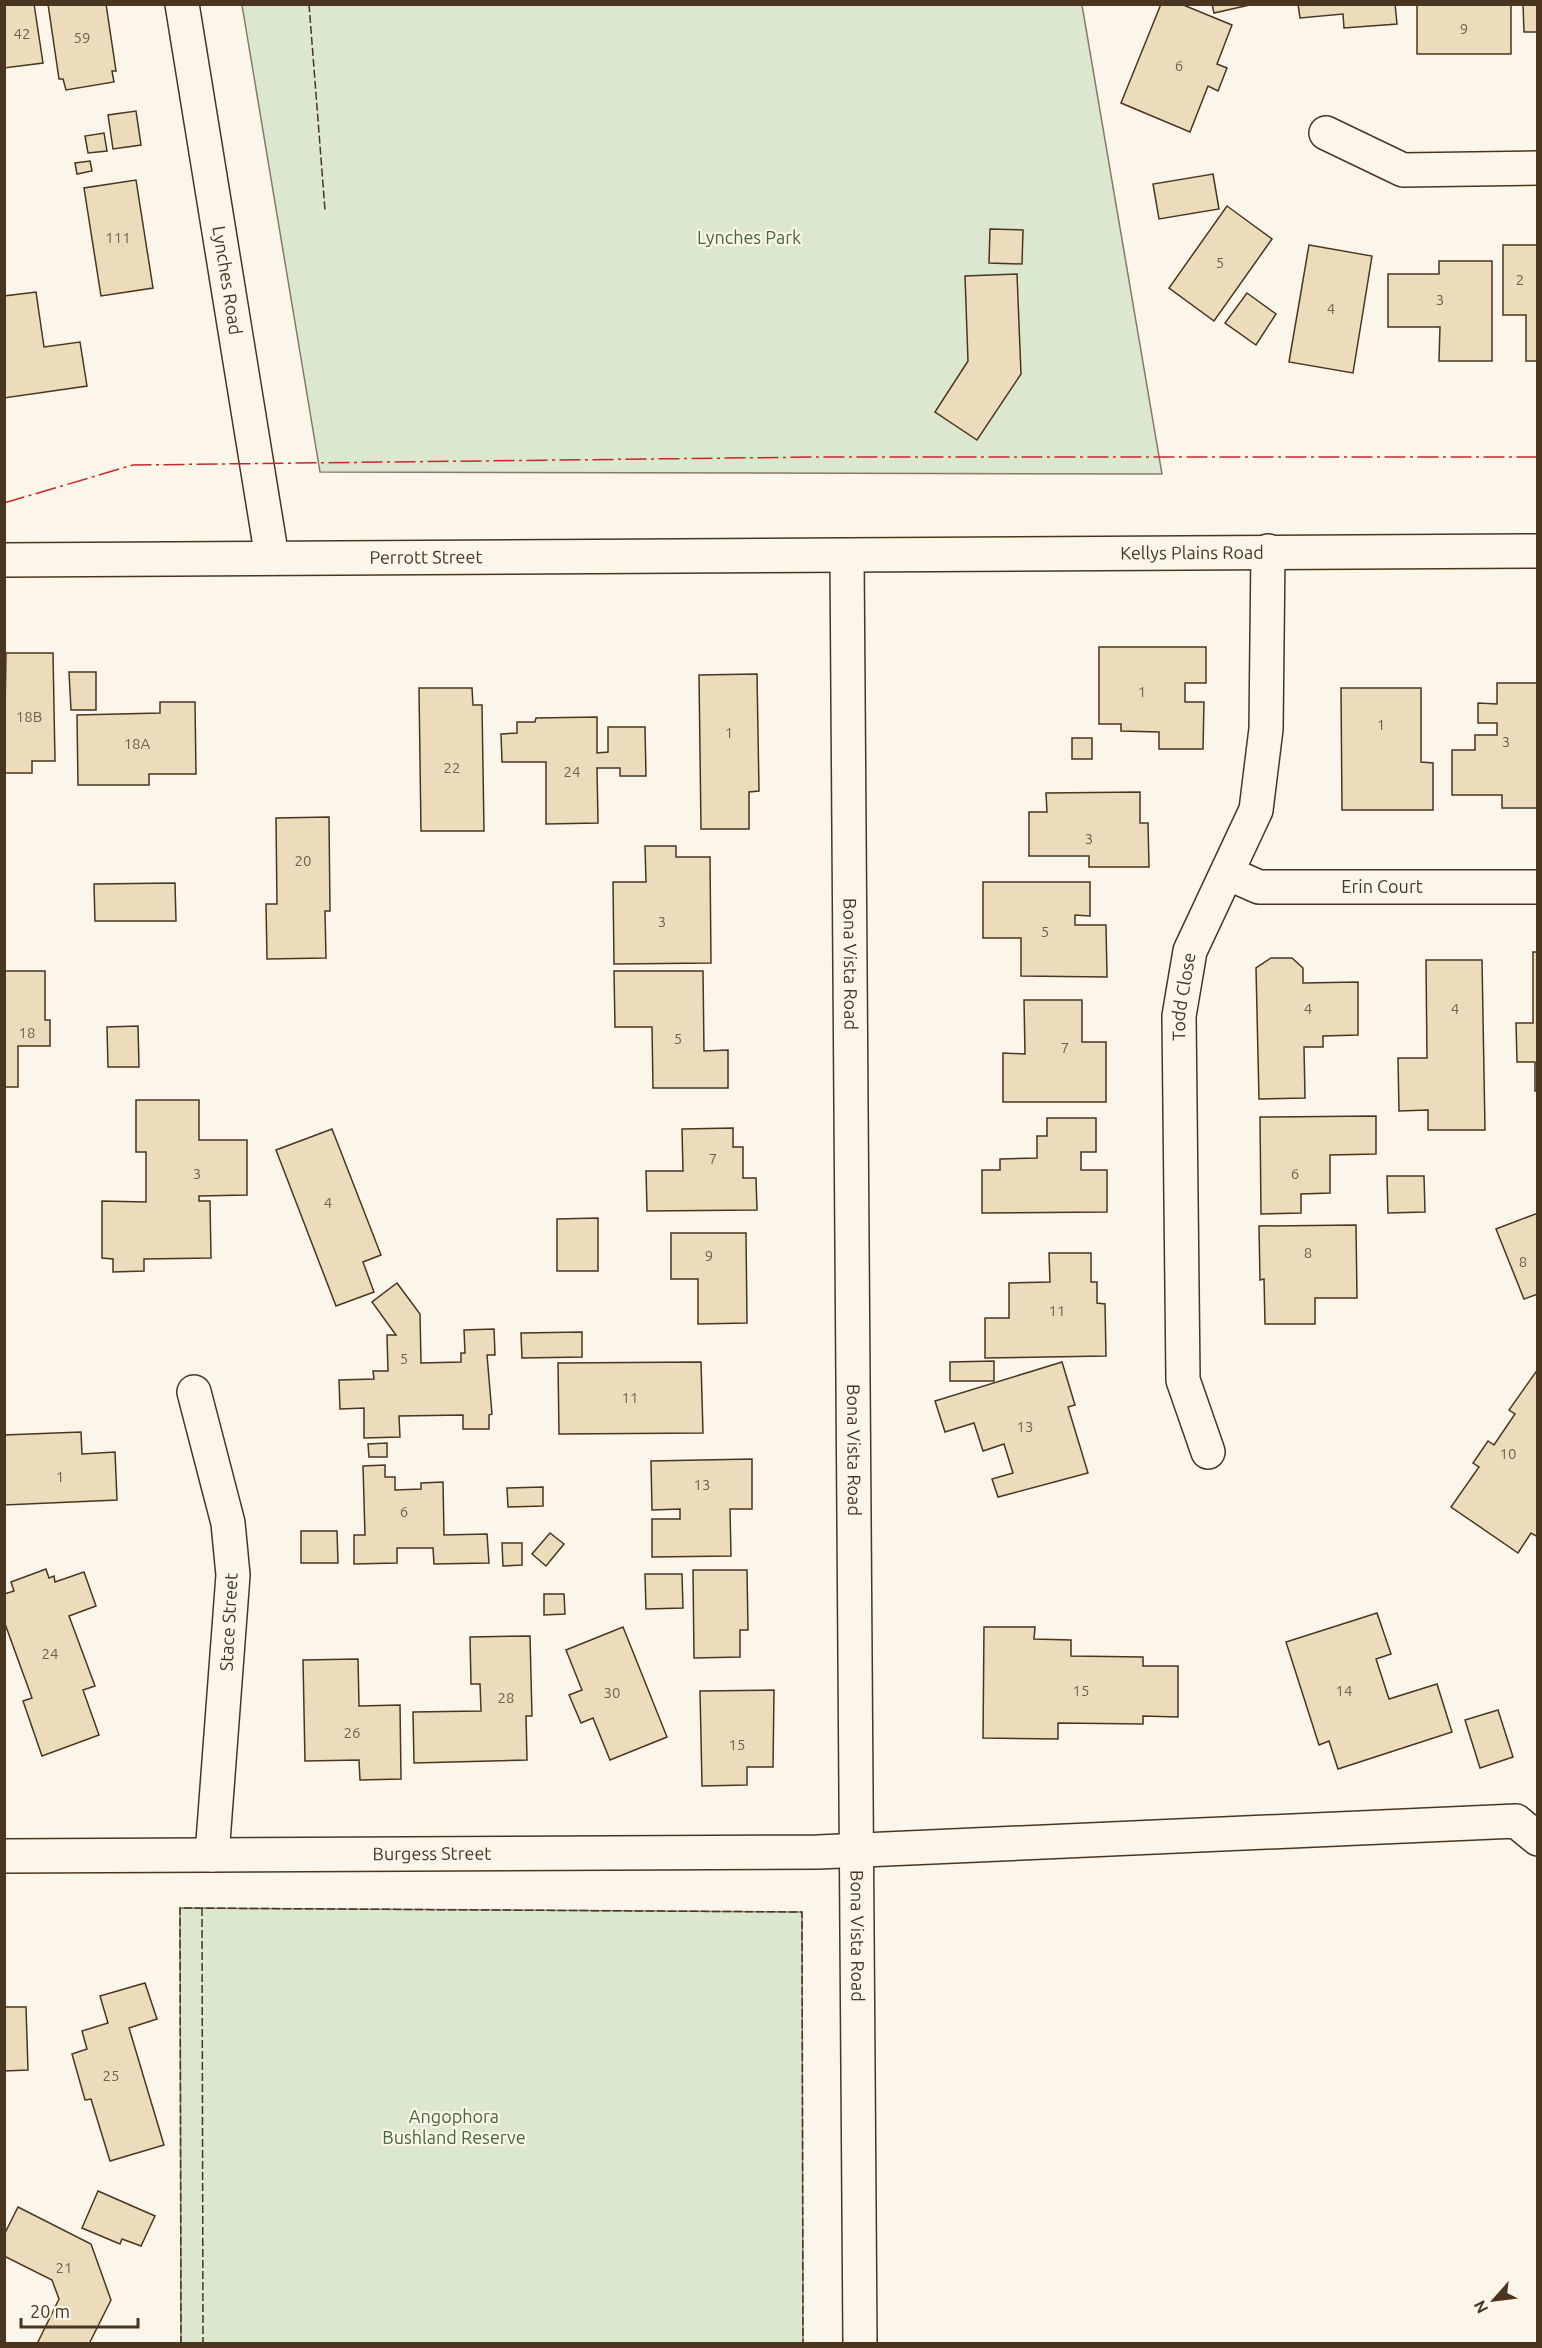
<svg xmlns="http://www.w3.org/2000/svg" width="1542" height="2348" viewBox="0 0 1542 2348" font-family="Ubuntu,sans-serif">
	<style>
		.green { fill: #dce7d0; stroke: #887966; stroke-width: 1.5 }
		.building { fill: #ecdcbc; stroke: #4a3520; stroke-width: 1.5 }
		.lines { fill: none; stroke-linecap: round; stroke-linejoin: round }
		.minor-casing { stroke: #4a3520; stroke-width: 36 }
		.minor { stroke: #fbf6e9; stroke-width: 33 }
		.fence { stroke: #4a3520; stroke-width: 1.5; stroke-dasharray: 8 3; stroke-linecap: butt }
		.power { stroke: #c62828; stroke-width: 1.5; stroke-dasharray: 21 4.5 3 4.5; stroke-linecap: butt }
		.labels { text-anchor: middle; stroke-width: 4.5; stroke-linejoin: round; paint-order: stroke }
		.number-label { font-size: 15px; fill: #725f47 }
		.park-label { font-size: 18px; fill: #436837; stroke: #fbf6e9 }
		.street-label { font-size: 18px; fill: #4a3520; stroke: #fbf6e9 }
	</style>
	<rect width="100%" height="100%" fill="#fbf6e9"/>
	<g class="green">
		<path d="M242 5H1082L1162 474 320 472Z"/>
		<path d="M180 1908 802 1912 803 2343H181Z"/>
	</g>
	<g class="building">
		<path d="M4 4H34L43 63 4 68Z"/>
		<path d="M48 4H106L116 71H112L114 82 66 90 63 79H59Z"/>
		<path d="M1161 4H1181L1232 25 1217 64 1227 68 1218 91 1208 86 1190 132 1121 103Z"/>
		<path d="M1212 4H1254L1214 13Z"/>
		<path d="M1298 4H1395L1397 24 1344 28 1343 14 1300 18Z"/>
		<rect x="1417" y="4" width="94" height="50"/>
		<path d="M1523 4H1538V32H1524Z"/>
		<path d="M136 111 141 145 113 149 108 115Z"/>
		<path d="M104 133 107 151 88 153 85 136Z"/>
		<path d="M90 161 92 171 77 174 75 163Z"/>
		<path d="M1213 174 1219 209 1159 219 1153 184Z"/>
		<path d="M136 180 153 288 101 296 84 188Z"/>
		<path d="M1227 206 1272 239 1214 321 1169 288Z"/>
		<path d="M990 229 1023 230 1022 264 989 263Z"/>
		<path d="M1309 245 1372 256 1353 373 1289 362Z"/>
		<path d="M1503 245H1538V361H1526V315H1503Z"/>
		<path d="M1439 261H1492V361H1439L1440 327H1388V274H1439Z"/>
		<path d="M1017 274 1021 374 977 440 935 412 968 361 965 276Z"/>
		<path d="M36 292 44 347 80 342 87 386 4 398V296Z"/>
		<path d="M1247 293 1276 314 1256 345 1225 323Z"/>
		<path d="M1099 647H1206V683H1185V702H1204L1203 749H1159V732L1121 731V724H1099Z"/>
		<path d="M6 653H53L55 761H32V773H4Z"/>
		<path d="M69 672H96V710H71Z"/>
		<path d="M757 674 759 791 749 792V829H701L699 675Z"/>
		<path d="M1497 683H1538V808H1502V795H1452V750H1475V735H1497V723H1478V703L1497 704Z"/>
		<path d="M419 688H472L473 705H482L484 831H421Z"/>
		<path d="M1341 688H1421V762L1433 763V810H1342Z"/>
		<path d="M160 702H195L196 774H149V785H78L77 715 160 713Z"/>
		<path d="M597 717V753L608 752V727H645L646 776H620V768H597L598 823 546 824V762H502L501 734 517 733V722H535L536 718Z"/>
		<rect x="1072" y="738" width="20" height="21"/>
		<path d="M1140 792V823H1148L1149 867H1089V856H1029V812H1047L1046 793Z"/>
		<path d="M329 817 330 911H325L326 958 267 959 266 904H277L276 818Z"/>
		<path d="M645 846H676V857H710L711 963 614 964 613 882H646Z"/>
		<path d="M983 882H1090V916L1075 915V925H1106L1107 977 1021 976V938H983Z"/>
		<path d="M175 883 176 921H95L94 884Z"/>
		<path d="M1533 952H1538V1090L1535 1091V1062H1517L1516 1023H1533Z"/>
		<path d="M1271 958H1292L1303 968V983L1358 982V1035L1323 1036V1047H1304L1305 1098 1259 1099 1256 968Z"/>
		<path d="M1426 960H1482L1485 1130H1428V1110L1399 1111 1398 1058H1427Z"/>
		<path d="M4 971H45V1020H50V1046H18V1087H4Z"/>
		<path d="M614 971H703L704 1051 728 1050V1088H653L652 1027H615Z"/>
		<path d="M1024 1000H1082V1042H1106V1102H1003V1053L1025 1054Z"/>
		<path d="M138 1026 139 1067H108L107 1027Z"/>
		<path d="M136 1100H199V1140H247V1195L199 1196V1201H210L211 1258 144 1259V1271L113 1272V1259L102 1258V1201L146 1202V1152H136Z"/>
		<path d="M1376 1116V1154L1330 1155V1193L1301 1194V1213L1261 1214 1260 1117Z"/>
		<path d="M1047 1118H1096V1152H1081V1170H1107V1212L982 1213V1170H1000V1159L1037 1158V1136H1047Z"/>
		<path d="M733 1128V1147H743V1178H756L757 1210 647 1211 646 1171H683L682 1129Z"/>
		<path d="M332 1129 381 1255 363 1262 374 1292 336 1306 276 1150Z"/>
		<path d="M1387 1176H1424L1425 1212 1388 1213Z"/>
		<path d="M1538 1213V1294L1524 1299 1496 1229Z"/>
		<path d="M598 1218V1271H557V1219Z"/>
		<path d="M1356 1225 1357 1298H1315V1324H1265L1264 1279 1260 1280 1259 1226Z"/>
		<path d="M671 1233H746L747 1323 698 1324V1279H671Z"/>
		<path d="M1049 1253H1091V1282H1097V1303L1105 1304 1106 1356 985 1358V1318H1009V1283L1050 1282Z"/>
		<path d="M397 1283 420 1314 421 1363 461 1362V1353H465L464 1330 494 1329 495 1355H487L492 1414 489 1415V1429H463V1415L399 1416 400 1437 364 1438V1408L340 1409 339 1380 374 1379 373 1371H388L387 1335H396L372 1302Z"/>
		<path d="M582 1332V1357L522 1358 521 1333Z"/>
		<path d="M994 1361V1381H950V1362Z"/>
		<path d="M701 1362 703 1433 559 1434 558 1363Z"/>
		<path d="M1062 1362 1075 1405 1068 1407 1088 1473 998 1497 992 1479 1013 1473 1004 1444 983 1451 974 1423 945 1432 935 1401Z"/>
		<path d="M1538 1369V1537L1531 1533 1518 1553 1451 1507 1479 1467 1473 1463 1488 1441 1494 1445 1515 1414 1509 1410Z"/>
		<path d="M81 1432 82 1454 115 1452 117 1500 4 1505V1435Z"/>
		<path d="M387 1443V1457H369L368 1444Z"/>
		<path d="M752 1459V1509H730L731 1556 652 1557V1519H680V1509L652 1510 651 1461Z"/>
		<path d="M385 1465V1477H395V1490L421 1489V1483L443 1482 444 1535 487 1534 489 1563 434 1564 433 1548H397V1563L354 1564V1535H365L363 1466Z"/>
		<path d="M543 1487V1506L508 1507 507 1488Z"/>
		<path d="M301 1531H337L338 1563H301Z"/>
		<path d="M550 1533 564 1544 546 1566 532 1554Z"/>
		<path d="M502 1543H522V1565L503 1566Z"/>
		<path d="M46 1569 49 1578 54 1576 55 1582 84 1572 96 1606 69 1616 95 1686 83 1690 99 1735 42 1756 23 1701 32 1698 4 1621V1594L14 1591 11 1582Z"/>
		<path d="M693 1570H747L748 1630H740V1657L694 1658Z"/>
		<path d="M645 1574H682L683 1608 646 1609Z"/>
		<path d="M544 1594H564L565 1614 544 1615Z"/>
		<path d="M1377 1613 1391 1654 1376 1659 1389 1699 1437 1684 1452 1732 1338 1769 1329 1741 1319 1745 1286 1642Z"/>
		<path d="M623 1627 667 1737 610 1760 593 1718 581 1723 569 1695 582 1690 566 1650Z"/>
		<path d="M984 1627H1035L1034 1639 1071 1640V1656L1143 1657V1666H1178V1717L1143 1716V1724L1058 1723V1739L983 1738Z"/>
		<path d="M530 1636 532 1716H526L527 1760 414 1763 413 1712 481 1711 480 1684H471L470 1637Z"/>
		<path d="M358 1659 359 1706 400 1705 401 1779 360 1780 359 1760 305 1761 303 1660Z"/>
		<path d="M774 1690 773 1767H747V1785L702 1786 700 1691Z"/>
		<path d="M1498 1710 1513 1757 1480 1768 1465 1720Z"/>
		<path d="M145 1983 157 2019 129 2028 164 2145 110 2161 91 2099 85 2100 72 2054 87 2049 82 2031 108 2023 100 1996Z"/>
		<path d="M4 2007H26L28 2070 4 2071Z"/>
		<path d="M98 2191 155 2216 141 2246 122 2239 120 2244 82 2228Z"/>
		<path d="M18 2207 91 2244 111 2300 89 2344H37L59 2299 52 2280 4 2256V2235Z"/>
	</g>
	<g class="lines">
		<defs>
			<g id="minor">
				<path id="s1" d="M182 4 272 558"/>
				<path d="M1326 133 1403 170 1538 168"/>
				<path id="s2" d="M847 556 860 2344"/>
				<path id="s3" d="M4 560 1538 551"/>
				<path id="s4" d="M1227 873 1259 887H1538"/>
				<path d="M194 1392 228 1523 233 1575 212 1855"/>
				<path id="s5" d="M1208 1452 1183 1380 1179 1016 1190 951 1256 810 1266 729 1268 551"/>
				<path id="s6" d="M4 1856 818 1852 1516 1821 1538 1839"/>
			</g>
		</defs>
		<use href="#minor" class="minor-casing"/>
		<use href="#minor" class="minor"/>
		<g class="fence">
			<path d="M309 4 325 210"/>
			<path d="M202 1908 203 2344"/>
			<path d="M181 2344 180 1908 802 1912 803 2344"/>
		</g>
		<path class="power" d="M4 503 133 465 819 457H1538"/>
	</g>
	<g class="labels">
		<g class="number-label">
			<text x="1464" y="34">9</text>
			<text x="22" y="39">42</text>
			<text x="82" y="43">59</text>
			<text x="1179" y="71">6</text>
			<text x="118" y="243">111</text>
			<text x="1220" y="268">5</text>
			<text x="1520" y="285">2</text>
			<text x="1440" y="305">3</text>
			<text x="1331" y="314">4</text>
			<text x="1142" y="697">1</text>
			<text x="29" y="722">18B</text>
			<text x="1381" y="730">1</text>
			<text x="729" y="738">1</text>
			<text x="1506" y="747">3</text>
			<text x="137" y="749">18A</text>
			<text x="452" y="773">22</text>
			<text x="572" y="777">24</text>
			<text x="1089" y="844">3</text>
			<text x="303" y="866">20</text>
			<text x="662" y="927">3</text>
			<text x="1045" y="937">5</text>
			<text x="1308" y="1014">4</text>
			<text x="1455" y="1014">4</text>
			<text x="27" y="1038">18</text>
			<text x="678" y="1044">5</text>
			<text x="1065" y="1053">7</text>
			<text x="713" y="1164">7</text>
			<text x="197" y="1179">3</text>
			<text x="1295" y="1179">6</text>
			<text x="328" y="1208">4</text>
			<text x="1308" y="1258">8</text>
			<text x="709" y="1261">9</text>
			<text x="1523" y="1267">8</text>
			<text x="1057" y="1316">11</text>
			<text x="404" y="1364">5</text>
			<text x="630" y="1403">11</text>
			<text x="1025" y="1432">13</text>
			<text x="1508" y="1459">10</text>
			<text x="60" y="1482">1</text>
			<text x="702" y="1490">13</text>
			<text x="404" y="1517">6</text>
			<text x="50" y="1659">24</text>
			<text x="1081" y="1696">15</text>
			<text x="1344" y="1696">14</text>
			<text x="612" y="1698">30</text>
			<text x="506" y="1703">28</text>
			<text x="352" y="1738">26</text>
			<text x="737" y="1750">15</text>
			<text x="111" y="2081">25</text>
			<text x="64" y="2273">21</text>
		</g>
		<g class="park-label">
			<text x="749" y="244">Lynches Park</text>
			<text x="454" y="2123">Angophora<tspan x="454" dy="21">Bushland Reserve</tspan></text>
		</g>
		<g class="street-label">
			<text dy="6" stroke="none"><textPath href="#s1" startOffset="280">Lynches Road</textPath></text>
			<text dy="6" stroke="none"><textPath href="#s3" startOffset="1188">Kellys Plains Road</textPath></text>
			<text dy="6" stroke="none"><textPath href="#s3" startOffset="422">Perrott Street</textPath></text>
			<text dy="6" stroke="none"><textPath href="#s4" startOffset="158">Erin Court</textPath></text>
			<text dy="6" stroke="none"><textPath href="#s2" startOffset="408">Bona Vista Road</textPath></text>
			<text dy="6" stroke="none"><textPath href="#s5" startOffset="460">Todd Close</textPath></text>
			<text dy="6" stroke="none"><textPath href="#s2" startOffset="894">Bona Vista Road</textPath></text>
			<text transform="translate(229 1622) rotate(-87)" y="6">Stace Street</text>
			<text dy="6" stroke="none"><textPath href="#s6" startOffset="428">Burgess Street</textPath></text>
			<text dy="6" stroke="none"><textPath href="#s2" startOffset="1380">Bona Vista Road</textPath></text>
		</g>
	</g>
	<rect width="1542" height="2348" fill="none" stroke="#4a3520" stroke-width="12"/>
	<g transform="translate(1494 2300) rotate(242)" stroke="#fbf6e9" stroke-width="4.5" paint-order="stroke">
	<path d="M0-4.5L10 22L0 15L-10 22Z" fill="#4a3520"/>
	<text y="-9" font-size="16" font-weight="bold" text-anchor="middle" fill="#4a3520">N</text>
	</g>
	<path d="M21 2318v9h117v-9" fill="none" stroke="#4a3520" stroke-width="3"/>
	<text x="30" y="2318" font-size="18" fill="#4a3520" stroke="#fbf6e9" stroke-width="4.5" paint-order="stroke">20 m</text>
</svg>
